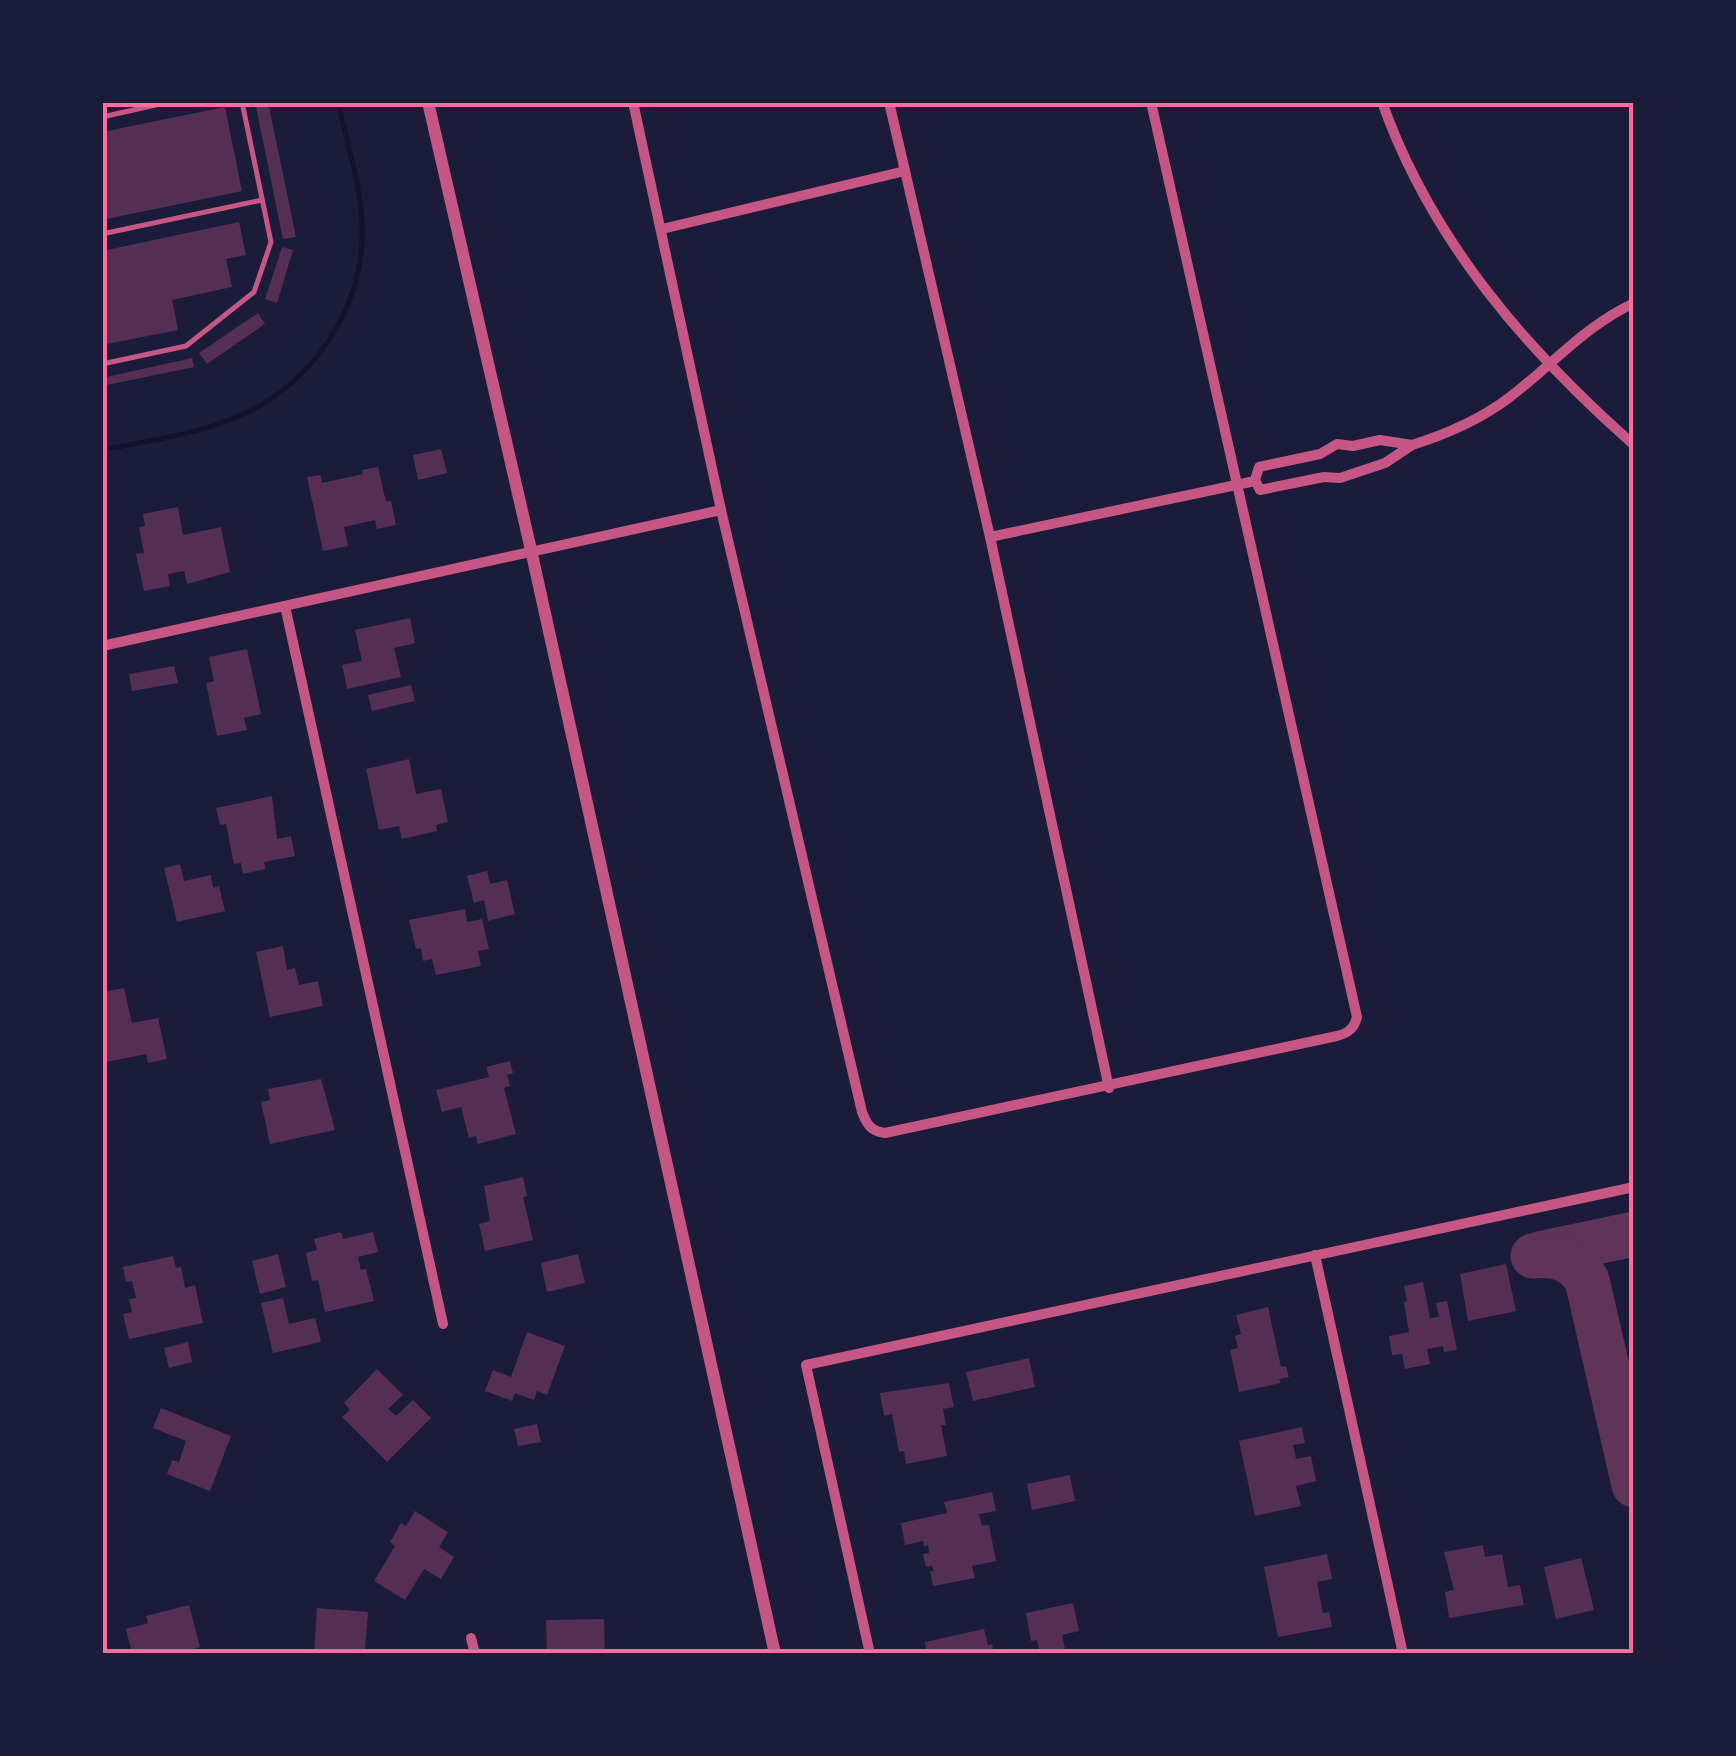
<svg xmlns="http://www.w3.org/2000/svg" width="1736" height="1756" viewBox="0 0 1736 1756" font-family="Mulish,sans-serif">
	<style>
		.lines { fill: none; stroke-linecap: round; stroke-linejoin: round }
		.stream { stroke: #12122b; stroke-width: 5 }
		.taxiway { stroke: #603358; stroke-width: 45 }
		.building { fill: #542f53 }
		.service { stroke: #c65784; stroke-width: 5 }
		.minor { stroke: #c65784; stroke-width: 10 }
		.tertiary { stroke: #c65784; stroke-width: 12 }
		.neatline { fill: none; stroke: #ff6b9d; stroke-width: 4 }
	</style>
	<rect width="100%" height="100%" fill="#1b1b3a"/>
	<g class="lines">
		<path class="stream" d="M102 450C147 441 194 435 237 417 312 386 367 305 362 223 360 183 347 142 338 102"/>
		<g class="taxiway">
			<path d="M1539 1254 1634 1234"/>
			<path d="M1533 1256C1556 1254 1574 1259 1587 1280L1634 1485"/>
		</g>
	</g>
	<g class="building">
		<path d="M255 102H268L296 237 283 239Z"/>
		<path d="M225 107 242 191 102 220V132Z"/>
		<path d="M239 222 246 255 226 259 232 287 172 300 178 330 102 345V251Z"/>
		<path d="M282 247 293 250 277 303 265 299Z"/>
		<path d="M258 313 265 324 207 364 199 353Z"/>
		<path d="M192 358 194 367 102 386V378Z"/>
		<path d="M441 449 447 473 418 480 413 455Z"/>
		<path d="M378 467 386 502 391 501 396 525 377 529 375 520 344 527 348 546 323 551 307 477 321 475 322 483 363 474 362 470Z"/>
		<path d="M178 507 183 535 221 527 230 572 187 584 184 571 168 574 170 586 144 591 136 554 144 553 139 527 145 526 143 514Z"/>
		<path d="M410 618 415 643 394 648 401 677 347 689 342 665 362 661 355 630Z"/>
		<path d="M247 649 261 714 244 718 247 730 217 736 206 683 214 681 209 657Z"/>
		<path d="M174 666 178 683 132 691 129 674Z"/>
		<path d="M411 685 415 701 372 711 368 695Z"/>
		<path d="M409 759 416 794 441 789 448 822 436 825 437 831 402 839 399 826 379 830 366 769Z"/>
		<path d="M272 796 277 839 291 836 295 856 264 862 266 869 243 874 241 863 234 864 226 824 220 825 216 808Z"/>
		<path d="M180 864 184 881 211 875 213 888 219 886 225 911 177 922 164 868Z"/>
		<path d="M487 871 490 884 507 880 515 914 488 921 484 900 474 903 467 876Z"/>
		<path d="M465 909 467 922 482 919 489 949 478 951 481 966 436 975 432 959 423 961 421 948 416 949 409 920Z"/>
		<path d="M283 946 287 970 295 968 299 985 318 981 323 1006 270 1017 256 952Z"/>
		<path d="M124 988 132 1023 158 1018 167 1059 148 1063 146 1054 102 1063V992Z"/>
		<path d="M510 1061 513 1073 507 1075 510 1086 504 1088 516 1134 478 1144 476 1136 469 1138 461 1107 442 1112 436 1090 489 1077 486 1067Z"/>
		<path d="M321 1079 335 1130 270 1144 261 1102 270 1100 268 1089Z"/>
		<path d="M523 1177 527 1196 523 1197 533 1240 485 1251 479 1224 490 1221 484 1186Z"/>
		<path d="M341 1232 343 1239 373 1232 378 1252 358 1257 361 1270 366 1269 374 1301 325 1312 318 1280 312 1281 306 1253 317 1250 314 1239Z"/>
		<path d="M278 1254 286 1287 260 1294 252 1261Z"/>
		<path d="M578 1254 585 1283 547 1292 541 1263Z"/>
		<path d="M173 1256 176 1268 181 1267 185 1288 195 1285 203 1323 129 1339 123 1314 132 1312 129 1299 136 1298 132 1281 126 1282 123 1267Z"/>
		<path d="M1506 1264 1516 1311 1468 1321 1460 1274Z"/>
		<path d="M1423 1282 1430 1318 1439 1317 1436 1303 1447 1301 1457 1350 1444 1352 1443 1346 1427 1349 1430 1364 1405 1369 1402 1354 1392 1355 1389 1336 1409 1332 1404 1302 1407 1301 1404 1286Z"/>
		<path d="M283 1298 289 1324 315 1318 321 1342 273 1353 261 1303Z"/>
		<path d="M1268 1307 1281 1367 1286 1366 1289 1377 1279 1379 1281 1383 1239 1392 1230 1350 1238 1348 1235 1336 1241 1334 1236 1315Z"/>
		<path d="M527 1332 565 1346 547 1395 537 1391 534 1400 515 1393 512 1401 485 1391 493 1370 511 1377Z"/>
		<path d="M188 1342 192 1362 169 1368 164 1348Z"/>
		<path d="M1029 1358 1035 1387 973 1401 966 1372Z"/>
		<path d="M377 1369 403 1395 388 1409 396 1416 413 1400 431 1418 387 1462 342 1417 350 1410 344 1403Z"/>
		<path d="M949 1383 954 1407 943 1409 946 1425H941L947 1456 906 1464 904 1451 899 1452 892 1414 884 1416 880 1393Z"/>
		<path d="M161 1408 231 1436 210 1491 167 1474 172 1460 179 1462 186 1441 153 1428Z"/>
		<path d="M537 1424 541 1442 518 1446 514 1429Z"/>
		<path d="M1302 1427 1305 1443 1293 1445 1296 1459 1311 1456 1316 1481 1296 1486 1301 1506 1255 1516 1239 1441Z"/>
		<path d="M1070 1475 1075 1501 1032 1510 1027 1484Z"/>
		<path d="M992 1492 996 1511 979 1514 982 1526 989 1525 996 1561 972 1566 975 1578 933 1586 930 1571H934L932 1566 926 1567 923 1554 929 1553 928 1545 924 1546 923 1541 905 1545 901 1523 947 1513 944 1502Z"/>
		<path d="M415 1511 448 1532 439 1547 454 1557 441 1579 424 1569 405 1600 374 1581 395 1546 390 1542 401 1523 406 1526Z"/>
		<path d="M1483 1545 1485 1557 1502 1554 1508 1587 1520 1585 1524 1605 1449 1618 1445 1592 1454 1590 1444 1552Z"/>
		<path d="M1327 1554 1332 1579 1317 1582 1323 1613 1329 1612 1332 1627 1278 1637 1264 1567Z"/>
		<path d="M1581 1558 1594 1610 1556 1619 1544 1567Z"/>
		<path d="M1073 1603 1079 1631 1062 1635 1066 1654H1040L1037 1640 1031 1641 1026 1613Z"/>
		<path d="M189 1605 200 1647 190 1650 191 1654H132L126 1629 148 1623 146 1616Z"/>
		<path d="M317 1608 368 1612 365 1650 375 1651V1654H314Z"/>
		<path d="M604 1619 605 1654H547L546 1620Z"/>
		<path d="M984 1629 988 1645 992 1644 994 1654H927L925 1642Z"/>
	</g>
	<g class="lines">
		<g class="service">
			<path d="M102 117 169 102"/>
			<path d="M102 234 262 200"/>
			<path d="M102 364 186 346 254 292 271 242 242 102"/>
		</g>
		<g class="minor">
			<path d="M633 102 721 510 862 1112C867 1125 871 1131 885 1133L1337 1036C1348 1033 1354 1029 1357 1017L1151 102"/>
			<path d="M889 102 990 537 1109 1088"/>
			<path d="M1382 102C1431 240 1526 350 1634 445"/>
			<path d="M662 229 905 171"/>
			<path d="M1380 440 1412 445 1385 463 1340 478 1324 477 1260 490 1255 480 1259 467 1320 454 1337 444 1353 446Z"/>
			<path d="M1412 445C1447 434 1480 420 1510 397 1552 365 1585 326 1634 303"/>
			<path d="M990 537 1255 481"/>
			<path d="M285 606 443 1324"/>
			<path d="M102 646 721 510"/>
			<path d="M1315 1255 1403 1654"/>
			<path d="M471 1638 475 1654"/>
			<path d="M870 1654 806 1365 1634 1187"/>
		</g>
		<path class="tertiary" d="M428 102 531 550 775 1654"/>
	</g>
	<rect width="1736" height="1756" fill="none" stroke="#1b1b3a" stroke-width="210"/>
	<rect x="105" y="105" width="1526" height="1546" class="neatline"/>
</svg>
